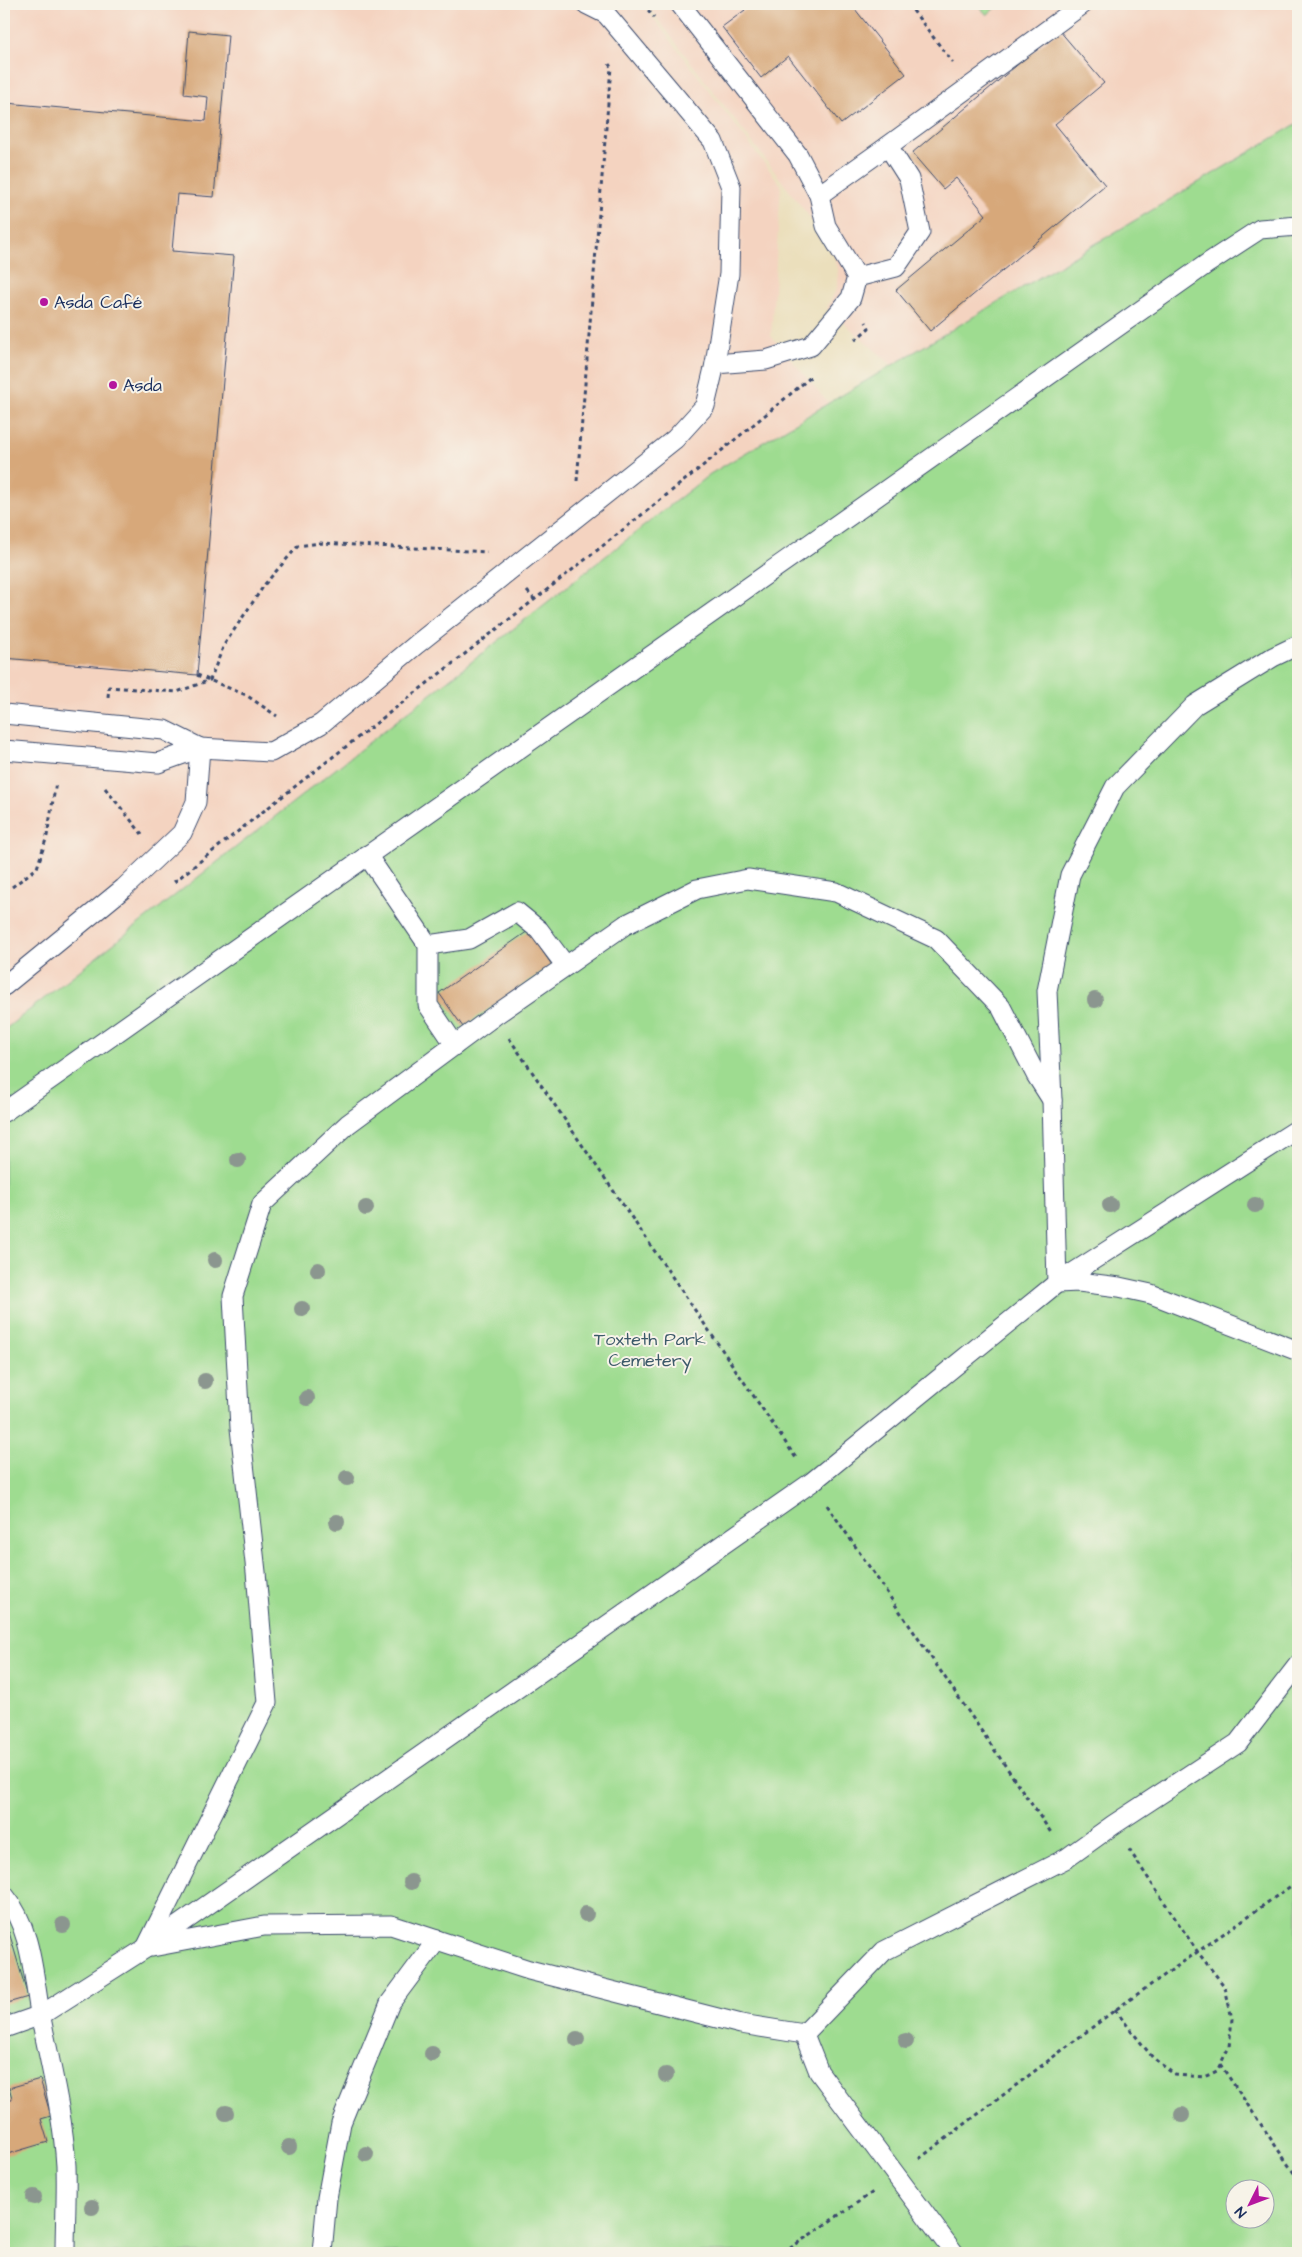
<svg xmlns="http://www.w3.org/2000/svg" width="1302" height="2257" viewBox="0 0 1302 2257" font-family="'Architects Daughter',sans-serif">
	<style>
		.built { fill: #f4d3c0 }
		.green { fill: #9edc90; stroke: #5c8677; fill-rule: evenodd }
		.building { fill: #d7a87a }
		.lines { fill: none; stroke-linecap: round; stroke-linejoin: round }
		.service-casing { stroke: #3a496c; stroke-width: 21 }
		.path { stroke: #3a496c; stroke-width: 3; stroke-dasharray: 4 4; stroke-linecap: butt }
		.service { stroke: #fff; stroke-width: 19 }
		.tree { fill: #8b968f }
		.poi-dot { fill: #b5179e; stroke: #f7f3e8; stroke-width: 2 }
		.labels { text-anchor: middle; stroke-width: 4; stroke-linejoin: round; paint-order: stroke }
		.poi-label { font-size: 18px; fill: #1b2f5e; stroke: #f7f3e8; text-anchor: start }
		.park-label { font-size: 18px; fill: #3c5a6a; stroke: #f7f3e8 }
	</style>
	<rect width="100%" height="100%" fill="#f7f3e8"/>
	<filter id="ink" filterUnits="userSpaceOnUse"><feTurbulence type="fractalNoise" baseFrequency=".02" numOctaves="2"/><feDisplacementMap in="SourceGraphic" scale="10" xChannelSelector="R" yChannelSelector="G"/><feConvolveMatrix kernelMatrix="1 2 1 2 8 2 1 2 1" color-interpolation-filters="sRGB"/></filter>
	<filter id="wash" filterUnits="userSpaceOnUse"><feTurbulence type="fractalNoise" baseFrequency=".0096" numOctaves="4" result="noise"/><feDisplacementMap in="SourceGraphic" scale="20" xChannelSelector="R" yChannelSelector="G"/><feGaussianBlur stdDeviation="1.12" result="paint"/><feColorMatrix in="noise" values="0 0 0 0 0 0 0 0 0 0 0 0 0 0 0 0 0 1.4 0 .05"/><feComposite in="paint" operator="in"/></filter>
	<g filter="url(#wash)">
		<rect width="100%" height="100%" fill="#ebdfbc"/>
		<g class="built">
			<path d="M4 4H643L781 185 771 336 829 404 710 474 4 1030Z"/>
			<path d="M646 4H1298V124L893 366 827 308 837 288 838 269 831 245Z"/>
		</g>
		<g class="green">
			<path d="M977 4H999L987 15Z"/>
			<path d="M1298 123V2253H4V1030L710 474ZM1234 2190H1264V2220H1234Z"/>
		</g>
		<g id="blocks">
			<g class="building">
				<path d="M740 4H851L906 74 841 124 788 56 761 78 722 27 745 10Z"/>
				<path d="M1059 30 1104 83 1055 124 1105 185 930 331 896 290 986 215 956 178 943 189 912 153Z"/>
				<path d="M189 31 228 35 214 197 177 194 172 251 234 256 197 675 4 658V125L6 103 206 121 208 97 184 94Z"/>
				<path d="M528 931 552 965 463 1027 439 993Z"/>
				<path d="M9 1932 28 1997 4 2004V1933Z"/>
				<path d="M40 2079 51 2116 41 2119 48 2142 4 2155V2101L12 2099 9 2088Z"/>
			</g>
		</g>
	</g>
	<g filter="url(#ink)">
		<use href="#blocks" fill-opacity="0" stroke="#3a496c" stroke-width="1"/>
		<g class="lines">
			<defs>
				<g id="service">
					<path d="M680 4 798 155 819 195 826 226 857 277 851 298 811 346 766 360 715 364"/>
					<path d="M819 195 888 146"/>
					<path d="M857 277 896 267 920 232 909 179 888 146 1083 4"/>
					<path d="M1298 645 1273 657 1195 705 1115 787 1070 875 1047 991 1052 1100 1057 1283 1079 1282 1119 1287 1151 1294 1298 1351"/>
					<path d="M4 714 164 730 200 748"/>
					<path d="M4 750 158 763 200 748 271 752 321 724 417 644 675 439 705 406 715 364 729 274 731 187 713 141 606 14 586 4"/>
					<path d="M367 855 428 945V1005L455 1045"/>
					<path d="M428 945 469 939 517 912 539 930 566 966"/>
					<path d="M4 986 124 888 182 833 196 802 200 748"/>
					<path d="M4 1112 1208 263 1260 229 1298 226"/>
					<path d="M4 1895C31 1927 33 1973 40 2013 50 2063 63 2114 66 2166 67 2195 65 2224 65 2253"/>
					<path d="M152 1947 264 1926 391 1925 529 1970 741 2024 804 2034 884 1951 1067 1858 1113 1825 1238 1743 1298 1665"/>
					<path d="M146 1948 267 1703 256 1572 240 1428 233 1296 262 1204 348 1124 494 1016 625 925 697 889 748 879 836 892 936 939 1001 1007 1036 1075 1052 1100"/>
					<path d="M4 2028 41 2015 146 1948 812 1482 1057 1283 1298 1129"/>
					<path d="M804 2034 819 2072 954 2253"/>
					<path d="M322 2253 327 2198 341 2123 390 2003 437 1940"/>
				</g>
			</defs>
			<use href="#service" class="service-casing"/>
			<g class="path">
				<path d="M643 4 654 17"/>
				<path d="M908 4 953 63"/>
				<path d="M855 340 869 328 866 322"/>
				<path d="M577 481 611 67 609 64"/>
				<path d="M527 591 535 600"/>
				<path d="M197 675 246 695 277 716"/>
				<path d="M108 697 109 687 177 692 210 680 224 645 265 584 298 546 320 543 487 552"/>
				<path d="M105 788 142 834"/>
				<path d="M174 882C386 713 604 550 812 376"/>
				<path d="M12 887 37 868 47 836 56 782"/>
				<path d="M509 1038 796 1458"/>
				<path d="M827 1505 1052 1834"/>
				<path d="M1115 2010 1153 2058 1175 2075 1204 2077 1217 2071 1229 2047 1232 2019 1225 1987 1197 1951 1128 1848"/>
				<path d="M1220 2064 1298 2179"/>
				<path d="M919 2159 1115 2010 1298 1881"/>
				<path d="M783 2253 873 2192"/>
			</g>
			<use href="#service" class="service"/>
		</g>
		<g class="tree">
			<circle cx="1095" cy="1000" r="8"/>
			<circle cx="238" cy="1160" r="8"/>
			<circle cx="1110" cy="1205" r="8"/>
			<circle cx="1255" cy="1205" r="8"/>
			<circle cx="366" cy="1208" r="8"/>
			<circle cx="215" cy="1260" r="8"/>
			<circle cx="318" cy="1270" r="8"/>
			<circle cx="302" cy="1309" r="8"/>
			<circle cx="205" cy="1381" r="8"/>
			<circle cx="307" cy="1398" r="8"/>
			<circle cx="347" cy="1478" r="8"/>
			<circle cx="337" cy="1522" r="8"/>
			<circle cx="411" cy="1882" r="8"/>
			<circle cx="586" cy="1914" r="8"/>
			<circle cx="63" cy="1925" r="8"/>
			<circle cx="577" cy="2039" r="8"/>
			<circle cx="906" cy="2041" r="8"/>
			<circle cx="432" cy="2054" r="8"/>
			<circle cx="666" cy="2075" r="8"/>
			<circle cx="226" cy="2113" r="8"/>
			<circle cx="1182" cy="2115" r="8"/>
			<circle cx="289" cy="2147" r="8"/>
			<circle cx="366" cy="2154" r="8"/>
			<circle cx="34" cy="2197" r="8"/>
			<circle cx="92" cy="2207" r="8"/>
		</g>
	</g>
	<g class="poi-dot">
		<circle cx="44" cy="302" r="5"/>
		<circle cx="113" cy="385" r="5"/>
	</g>
	<g class="labels">
		<g class="poi-label">
			<text x="54" y="308">Asda Café</text>
			<text x="123" y="391">Asda</text>
		</g>
		<g class="park-label">
			<text x="650" y="1345">Toxteth Park<tspan x="650" dy="21">Cemetery</tspan></text>
		</g>
	</g>
	<rect width="1302" height="2257" fill="none" stroke="#f7f3e8" stroke-width="20"/>
	<g transform="translate(1250 2204) rotate(228)"><circle r="24" fill="#f7f3e8" stroke="#9fa5b1"/>
	<path d="M0-4L9 19L0 12L-9 19Z" fill="#b5179e"/>
	<text y="-8" font-size="14" font-weight="bold" text-anchor="middle" fill="#1b2f5e">N</text>
	</g>
</svg>
